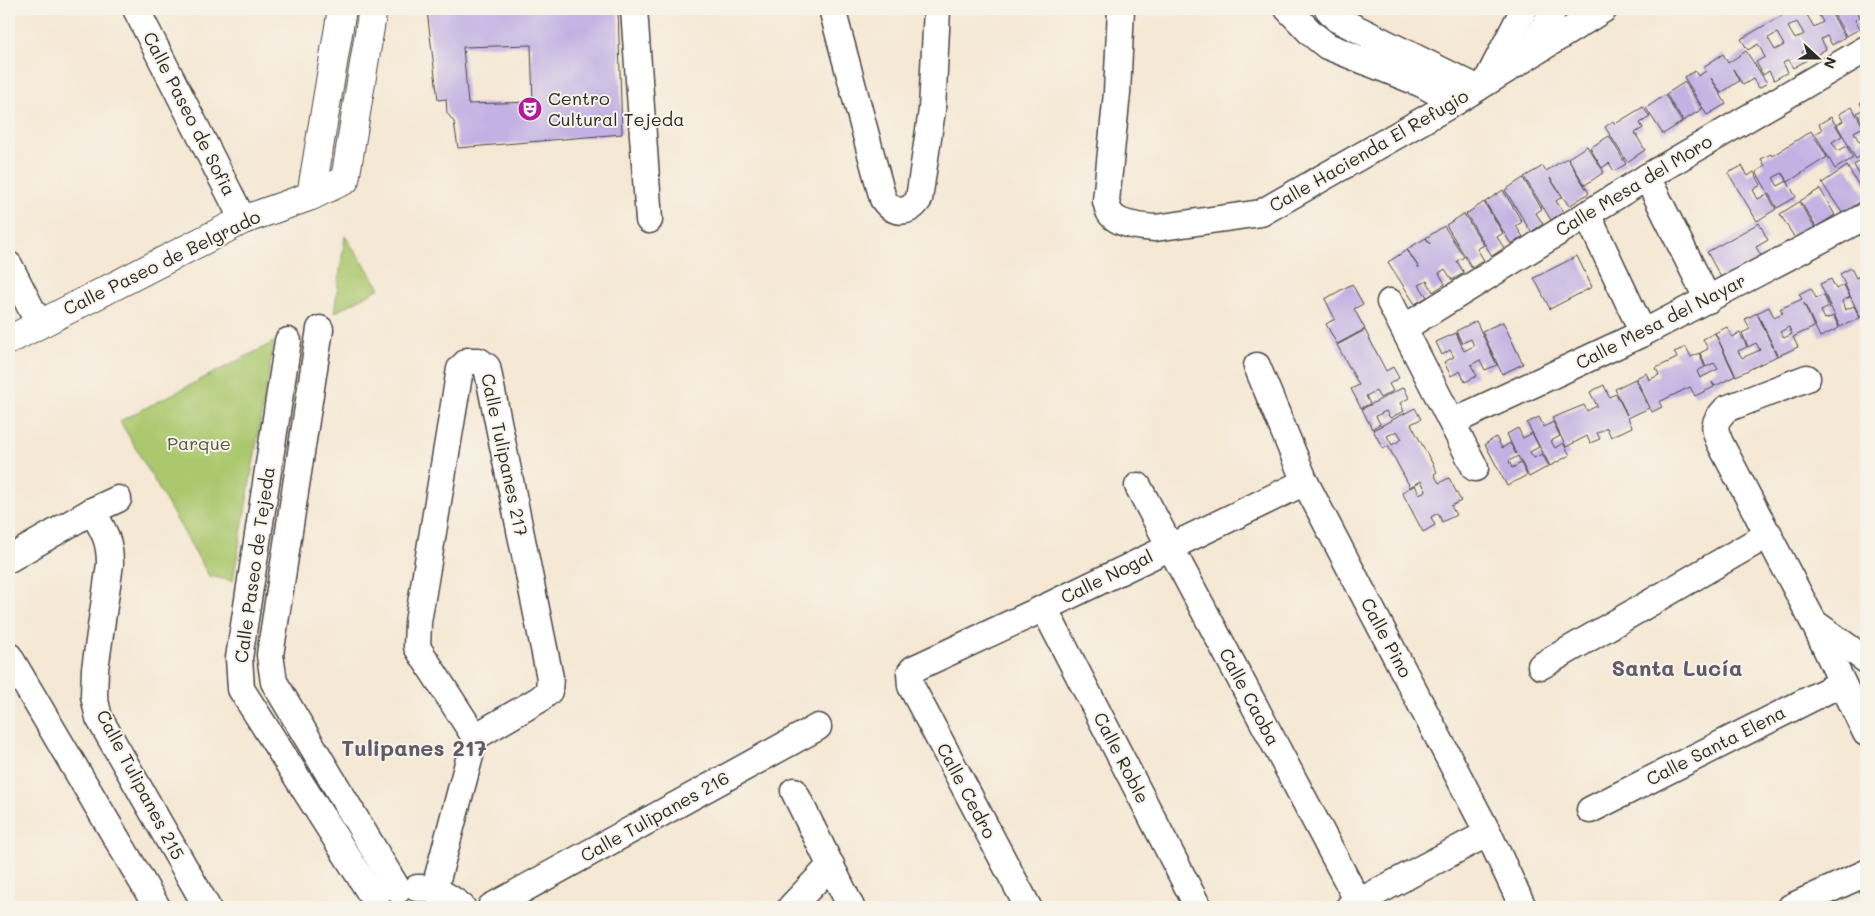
<svg xmlns="http://www.w3.org/2000/svg" width="1875" height="916" viewBox="0 0 1875 916" font-family="Mali,sans-serif">
	<style>
		.green { fill: #acc86e; stroke: #6c7a4c }
		.building { fill: #c3b1e3; fill-rule: evenodd }
		.lines { fill: none; stroke-linecap: round; stroke-linejoin: round }
		.minor-casing { stroke: #494744; stroke-width: 29 }
		.tertiary-casing { stroke: #494744; stroke-width: 30 }
		.minor { stroke: #fff; stroke-width: 26 }
		.tertiary { stroke: #fff; stroke-width: 28 }
		.labels { text-anchor: middle; stroke-width: 4; stroke-linejoin: round; paint-order: stroke }
		.poi-label { font-size: 18px; fill: #2b2b2b; stroke: #f7f3e8; text-anchor: start }
		.street-label { font-size: 18px; fill: #2b2b2b; stroke: #f7f3e8 }
		.park-label { font-size: 18px; fill: #525a3f; stroke: #f7f3e8 }
		.district-label { font-size: 22px; font-weight: bold; fill: #605a6b; stroke: #f7f3e8 }
	</style>
	<rect width="100%" height="100%" fill="#f7f3e8"/>
	<filter id="ink" filterUnits="userSpaceOnUse"><feTurbulence type="fractalNoise" baseFrequency=".02" numOctaves="2"/><feDisplacementMap in="SourceGraphic" scale="10" xChannelSelector="R" yChannelSelector="G"/><feConvolveMatrix kernelMatrix="1 2 1 2 8 2 1 2 1" color-interpolation-filters="sRGB"/></filter>
	<filter id="wash" filterUnits="userSpaceOnUse"><feTurbulence type="fractalNoise" baseFrequency=".0096" numOctaves="4" result="noise"/><feDisplacementMap in="SourceGraphic" scale="20" xChannelSelector="R" yChannelSelector="G"/><feGaussianBlur stdDeviation="1.12" result="paint"/><feColorMatrix in="noise" values="0 0 0 0 0 0 0 0 0 0 0 0 0 0 0 0 0 1.4 0 .05"/><feComposite in="paint" operator="in"/></filter>
	<g filter="url(#wash)">
		<rect width="100%" height="100%" fill="#f5e8d4"/>
		<g class="green">
			<path d="M345 236 380 288 334 313Z"/>
			<path d="M274 342 233 581 209 576 120 421Z"/>
		</g>
		<g id="blocks">
			<g class="building">
				<path d="M450 9H618L622 134 458 148 454 122 447 113 446 99 438 100 427 11ZM531 45 533 102 468 104 463 47Z"/>
				<path d="M1793 9H1829L1845 37 1832 45 1827 36 1821 39 1826 49 1813 57 1808 48 1802 52 1807 60 1793 68 1788 60 1783 63 1788 72 1774 80 1769 71 1763 75 1756 62 1765 57 1758 44 1748 50 1741 39ZM1816 10 1823 22 1814 27 1807 15ZM1797 22 1804 34 1795 39 1788 27ZM1777 33 1784 45 1775 50 1768 38Z"/>
				<path d="M1831 9H1856L1860 17 1855 20 1860 29 1846 36Z"/>
				<path d="M1746 51 1767 83 1759 88 1753 79 1743 85 1733 69 1739 81 1721 93 1711 78 1726 104 1707 115 1684 77 1695 71 1698 76 1706 71 1703 67 1723 54 1728 63Z"/>
				<path d="M1685 82 1702 109 1683 121 1666 94Z"/>
				<path d="M1665 95 1682 122 1663 134 1646 108Z"/>
				<path d="M1866 99V129L1857 113 1863 109 1860 103Z"/>
				<path d="M1643 107 1650 117 1640 123 1643 128 1635 133 1645 150 1627 162 1605 127 1613 121 1615 124Z"/>
				<path d="M1852 107 1863 127 1854 132 1859 142 1866 138V153L1856 159 1837 125 1843 121 1839 114Z"/>
				<path d="M1831 117 1842 136 1832 142 1838 151 1847 146 1853 158 1835 169 1815 134 1822 130 1819 124Z"/>
				<path d="M1811 131 1827 157 1788 182 1782 173 1773 178 1778 186 1787 181 1796 197 1777 208 1756 172 1765 166 1761 159 1771 154 1772 156Z"/>
				<path d="M1609 136 1626 164 1614 171 1609 163 1602 168 1590 148Z"/>
				<path d="M1587 146 1604 172 1585 185 1568 158Z"/>
				<path d="M1567 158 1589 193 1569 206 1550 178 1562 197 1556 201 1563 212 1551 220 1524 177 1543 166 1546 171Z"/>
				<path d="M1866 158V186L1854 165Z"/>
				<path d="M1742 166 1748 176 1754 172 1761 185 1753 190 1758 199 1767 194 1776 209 1757 221 1728 173Z"/>
				<path d="M1847 166 1866 197 1843 214 1822 183Z"/>
				<path d="M1523 178 1542 209 1536 213 1543 224 1531 232 1505 190Z"/>
				<path d="M1820 189 1835 215 1816 227 1800 201Z"/>
				<path d="M1503 190 1522 222 1516 226 1523 237 1511 244 1485 202Z"/>
				<path d="M1484 202 1503 233 1497 237 1504 248 1492 256 1466 214Z"/>
				<path d="M1799 202 1815 228 1796 240 1780 214Z"/>
				<path d="M1464 214 1484 245 1477 249 1484 260 1472 268 1446 225Z"/>
				<path d="M1759 223 1768 240 1756 247 1763 259 1723 281 1707 252Z"/>
				<path d="M1444 226 1464 257 1457 261 1464 273 1452 280 1445 269 1439 273 1445 284 1433 292 1427 281 1419 285 1427 297 1415 304 1388 262 1407 250 1419 268 1407 249 1426 238 1430 244 1426 238Z"/>
				<path d="M1577 256 1592 287 1550 309 1534 278Z"/>
				<path d="M1851 268 1856 278 1864 274 1866 279V289L1862 291 1866 299V314L1860 317 1840 274Z"/>
				<path d="M1831 279 1836 289 1844 285 1850 297 1842 301 1845 310 1854 306 1860 318 1840 327 1820 284Z"/>
				<path d="M1352 284 1363 304 1354 309 1365 329 1337 344 1326 324 1335 319 1325 299Z"/>
				<path d="M1811 288 1816 298 1824 295 1829 307 1821 311 1825 319 1834 316 1839 328 1820 337 1804 303 1814 327 1793 337 1798 347 1778 356 1757 313 1769 307 1774 317 1783 313 1780 309 1802 299 1799 294ZM1789 327 1792 334 1784 338 1780 332Z"/>
				<path d="M1757 313 1777 356 1736 376 1715 333 1727 327 1732 337 1740 333 1747 347 1738 351 1742 358 1760 350 1756 343 1748 347 1742 333 1750 329 1745 319Z"/>
				<path d="M1476 321 1497 365 1485 370 1480 360 1471 365 1477 376 1465 382 1460 371 1451 376 1444 362 1454 357 1450 350 1442 355 1436 342 1456 333 1464 351 1474 346 1471 339 1462 343 1456 331Z"/>
				<path d="M1503 322 1523 364 1502 374 1482 331Z"/>
				<path d="M1365 330 1386 371 1393 367 1399 378 1389 384 1393 391 1380 398 1376 391 1366 396 1370 404 1361 408 1351 389 1359 385 1337 345Z"/>
				<path d="M1715 333 1735 376 1715 386 1712 382 1714 387 1695 396 1690 387 1659 402 1662 407 1652 412 1636 378 1646 373 1649 380 1659 375 1656 368 1677 358 1674 352 1686 347 1691 357 1699 353 1705 367 1697 371 1700 378 1718 369 1714 363 1706 367 1700 353 1708 349 1703 339Z"/>
				<path d="M1635 379 1649 408 1628 418 1632 427 1611 437 1607 428 1597 433 1600 439 1590 443 1587 436 1566 447 1552 418 1584 405 1587 411 1597 406 1590 392 1604 385 1609 397 1616 394 1627 415 1615 389Z"/>
				<path d="M1404 387 1409 398 1400 403 1404 411 1390 418 1386 411 1376 416 1380 424 1372 429 1362 409Z"/>
				<path d="M1415 408 1421 419 1411 424 1437 472 1434 474 1439 483 1449 478 1461 501 1451 506 1456 515 1442 522 1438 513 1431 517 1435 525 1423 532 1402 492 1415 485 1419 494 1426 491 1421 481 1410 487 1388 446 1383 449 1373 430ZM1397 431 1402 439 1392 445 1387 436Z"/>
				<path d="M1539 417 1544 427 1553 422 1560 436 1551 441 1555 448 1563 443 1570 455 1550 466 1527 423Z"/>
				<path d="M1518 428 1523 438 1532 433 1539 447 1530 452 1534 458 1542 454 1549 466 1529 477 1518 456 1509 461 1512 468 1521 463 1527 475 1507 486 1485 444 1496 437 1502 448 1510 443 1516 454 1507 434Z"/>
			</g>
		</g>
	</g>
	<g filter="url(#ink)">
		<use href="#blocks" fill-opacity="0" stroke="#494744" stroke-width="1"/>
		<g class="lines">
			<defs>
				<g id="minor">
					<path d="M136 9 243 220"/>
					<path d="M634 9 649 220"/>
					<path d="M832 9 883 199C894 215 909 214 919 199L932 110 937 9"/>
					<path d="M1121 9 1117 93 1106 201C1107 205 1108 210 1110 213 1118 225 1142 227 1155 228L1261 213 1455 102 1604 9"/>
					<path d="M1288 9 1312 34 1327 46 1422 84 1455 102"/>
					<path d="M1328 9 1337 19 1477 88"/>
					<path d="M1529 54 1554 9"/>
					<path d="M1487 81 1524 9"/>
					<path d="M1647 177 1708 300"/>
					<path d="M1587 214 1643 333"/>
					<path d="M9 265 39 324"/>
					<path d="M1390 302 1475 468"/>
					<path d="M1404 328 1647 177 1866 49"/>
					<path d="M320 329 270 655 274 682 398 890"/>
					<path d="M288 341 239 658 241 689 376 902"/>
					<path d="M1257 366 1305 482 1488 833 1523 907"/>
					<path d="M1807 378 1726 409C1713 423 1713 426 1720 443L1814 623 1866 733"/>
					<path d="M1452 422 1643 333 1866 216"/>
					<path d="M1138 486 1361 907"/>
					<path d="M92 511C104 531 110 540 110 564L95 669 94 696 99 718 207 907"/>
					<path d="M9 559 92 511 118 499"/>
					<path d="M1044 608 1198 907"/>
					<path d="M1816 624 1866 660"/>
					<path d="M9 656 157 907"/>
					<path d="M1541 666 1769 534"/>
					<path d="M794 791 851 907"/>
					<path d="M1590 810 1842 683"/>
					<path d="M417 888C434 887 449 896 462 907"/>
					<path d="M434 891 475 737 540 699 549 691 550 678 487 367 479 361H468L460 369 418 622 417 647 475 737"/>
					<path d="M491 907 818 727"/>
					<path d="M791 907 831 865"/>
					<path d="M1028 907 911 686 910 673 913 669 1044 608 1305 482"/>
					<path d="M1349 907 1488 833"/>
					<path d="M1791 907 1866 873"/>
				</g>
				<g id="tertiary">
					<path d="M311 196 342 9"/>
					<path d="M9 340 243 220 311 196 345 180 373 9"/>
				</g>
			</defs>
			<use href="#minor" class="minor-casing"/>
			<use href="#tertiary" class="tertiary-casing"/>
			<use href="#minor" class="minor"/>
			<use href="#tertiary" class="tertiary"/>
		</g>
	</g>
	<defs>
		<symbol id="theatre-disc" viewBox="-11 -11 22 22"><circle r="9.5" fill="#b5179e" stroke="#f7f3e8"/><path d="M-5-5.5Q0-4 5-5.5V0Q5 5 0 6Q-5 5-5 0ZM-3.3-2.5H-1v1.5H-3.3ZM1-2.5H3.3v1.5H1ZM-2.8 1Q0 5.5 2.8 1Z" fill="#fff"/></symbol>
	</defs>
	<g fill-rule="evenodd">
		<use href="#theatre-disc" x="516" y="95" width="28" height="28"/>
	</g>
	<g class="labels">
		<g class="poi-label">
			<text x="548" y="105">Centro<tspan x="548" dy="21">Cultural Tejeda</tspan></text>
		</g>
		<g class="street-label">
			<text transform="translate(189 114) rotate(63)" y="6">Calle Paseo de Sofia</text>
			<text transform="translate(1369 151) rotate(-30)" y="6">Calle Hacienda El Refugio</text>
			<text transform="translate(1634 186) rotate(-31)" y="6">Calle Mesa del Moro</text>
			<text transform="translate(162 263) rotate(-26)" y="6">Calle Paseo de Belgrado</text>
			<text transform="translate(1661 322) rotate(-27)" y="6">Calle Mesa del Nayar</text>
			<text transform="translate(504 455) rotate(78)" y="6">Calle Tulipanes 217</text>
			<text transform="translate(255 565) rotate(-82)" y="6">Calle Paseo de Tejeda</text>
			<text transform="translate(1107 577) rotate(-26)" y="6">Calle Nogal</text>
			<text transform="translate(1386 638) rotate(62)" y="6">Calle Pino</text>
			<text transform="translate(1249 697) rotate(62)" y="6">Calle Caoba</text>
			<text transform="translate(1716 746) rotate(-27)" y="6">Calle Santa Elena</text>
			<text transform="translate(1121 758) rotate(63)" y="6">Calle Roble</text>
			<text transform="translate(140 785) rotate(62)" y="6">Calle Tulipanes 215</text>
			<text transform="translate(966 791) rotate(62)" y="6">Calle Cedro</text>
			<text transform="translate(655 817) rotate(-29)" y="6">Calle Tulipanes 216</text>
		</g>
		<g class="park-label">
			<text x="199" y="450">Parque</text>
		</g>
		<g class="district-label">
			<text x="1677" y="676">Santa Lucía</text>
			<text x="414" y="756">Tulipanes 217</text>
		</g>
	</g>
	<rect width="1875" height="916" fill="none" stroke="#f7f3e8" stroke-width="30"/>
	<g transform="translate(1818 58) rotate(111)" stroke="#f7f3e8" stroke-width="4" paint-order="stroke">
	<path d="M0-4L9 19L0 12L-9 19Z" fill="#2b2b2b"/>
	<text y="-8" font-size="14" font-weight="bold" text-anchor="middle" fill="#2b2b2b">N</text>
	</g>
</svg>
